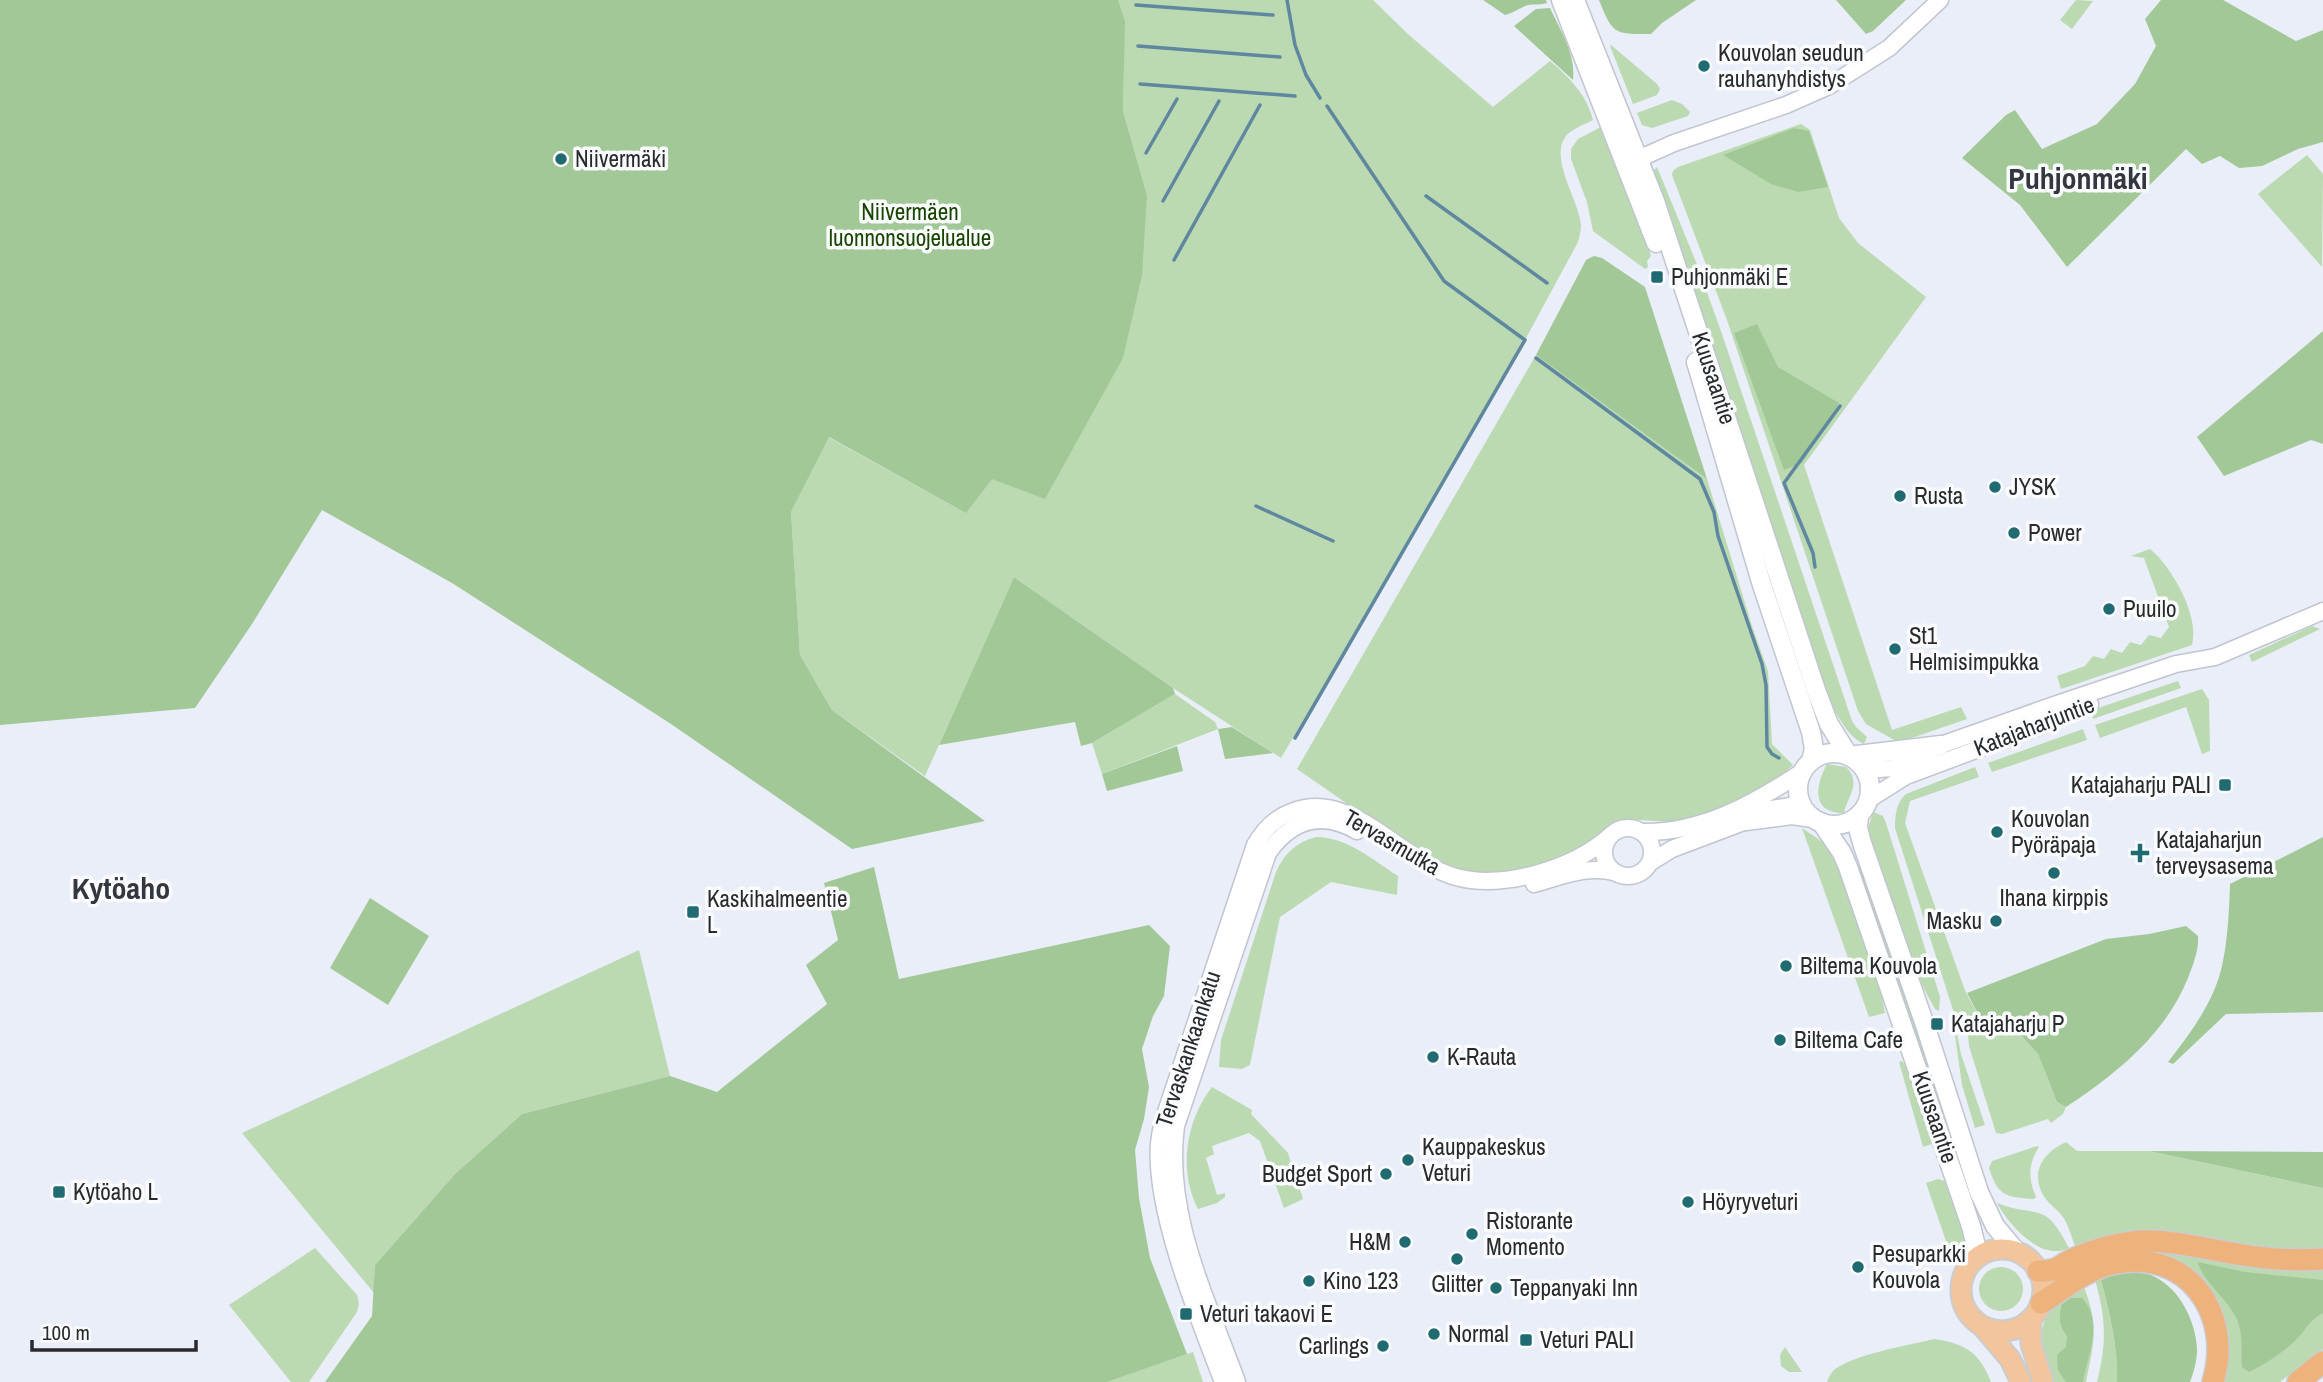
<svg xmlns="http://www.w3.org/2000/svg" width="2323" height="1382" viewBox="0 0 2323 1382" font-family="'Archivo Narrow',sans-serif">
	<style>
		.green { fill: #bbdab1; fill-rule: evenodd }
		.forest { fill: #a3c898 }
		.lines { fill: none; stroke-linecap: round; stroke-linejoin: round }
		.stream { stroke: #5f88a0; stroke-width: 3.5 }
		.tertiary-casing { stroke: #c0c5cf; stroke-width: 19 }
		.secondary-casing { stroke: #c0c5cf; stroke-width: 21 }
		.primary-casing { stroke: #cbcccd; stroke-width: 23 }
		.trunk-casing { stroke: #cbcccd; stroke-width: 24 }
		.tertiary { stroke: #fff; stroke-width: 16 }
		.secondary { stroke: #fff; stroke-width: 18 }
		.primary { stroke: #f2c59d; stroke-width: 19 }
		.trunk { stroke: #eeb27c; stroke-width: 21 }
		.poi-dot { fill: #206b71; stroke: #fafbfd; stroke-width: 2.5 }
		.labels { text-anchor: middle; stroke-width: 7; stroke-linejoin: round; paint-order: stroke }
		.poi-label { font-size: 23px; fill: #282a2d; stroke: #fafbfd; text-anchor: start }
		.park-label { font-size: 23px; fill: #184500; stroke: #fafbfd }
		.street-label { font-size: 23px; fill: #282a2d; stroke: #fafbfd }
		.district-label { font-size: 30px; font-weight: bold; fill: #33373f; stroke: #fafbfd }
	</style>
	<rect width="100%" height="100%" fill="#e9eef9"/>
	<g class="green">
		<path d="M0 0H1373L1409 35 1493 107 1550 61C1569 77 1587 95 1593 120 1585 124 1575 128 1569 133 1545 154 1580 200 1581 226 1581 232 1579 237 1578 242L1525 340 1420 522 1281 758 1173 688 1014 577 925 776 832 710 800 655 791 512 828 437 966 513 772 404ZM1124 61 1123 111 1147 195 1063 464Z"/>
		<path d="M2076 0 2093 1 2072 29 2060 20Z"/>
		<path d="M1611 45 1657 84 1660 89 1657 95 1633 104 1610 46Z"/>
		<path d="M1672 100 1682 104 1690 112 1688 116 1652 128 1642 125 1637 113Z"/>
		<path d="M1801 124 1810 130 1839 218 1858 243 1926 297 1804 465 1892 730 1961 707 1967 719 1906 740 1896 741 1866 724 1858 711 1727 320 1672 175 1673 171 1678 167Z"/>
		<path d="M1601 127C1622 168 1638 212 1651 256L1647 261 1648 267 1645 269 1593 231 1587 202 1571 159V149L1578 139Z"/>
		<path d="M2307 155 2323 174 2322 267 2258 194Z"/>
		<path d="M1657 167 1696 262 1722 334 1852 721 1856 727 1867 737 1864 744C1846 736 1836 712 1827 695L1705 327 1654 180 1653 171Z"/>
		<path d="M1536 355 1707 479 1752 626 1768 671 1772 744 1793 765 1782 775 1755 792 1728 807 1691 819 1672 822 1622 819 1610 824 1595 841 1568 857 1516 873 1473 875 1427 859 1297 769Z"/>
		<path d="M2150 549C2172 567 2200 616 2192 645L2061 689 2057 676 2085 666 2093 656 2104 659 2111 649 2122 653 2130 642 2141 645 2149 635 2161 638 2169 627 2144 558 2131 556Z"/>
		<path d="M2312 626 2320 629 2252 662 2249 655Z"/>
		<path d="M2178 681 2181 688 2093 719 2092 713 2095 709Z"/>
		<path d="M2202 689 2209 700 2210 751 2202 754 2186 707 2100 738 2095 725Z"/>
		<path d="M1175 694 1215 722 1218 729 1102 774 1092 743Z"/>
		<path d="M2083 729 2087 740 1992 772 1988 763Z"/>
		<path d="M1827 764 1846 767C1862 783 1848 795 1844 813 1810 813 1816 784 1827 764Z"/>
		<path d="M1975 767 1979 777 1910 801 1905 823 1966 993 1982 1021 2017 1031 2038 1054 2057 1102 2066 1107 2063 1114 2051 1123 2048 1119 2002 1134 1996 1133 1969 1046 1967 1025 1953 1010 1895 828C1895 815 1896 803 1906 794Z"/>
		<path d="M1873 812 1883 816 1886 823 1940 997 1939 1011 1935 1009 1924 989 1872 849 1868 829Z"/>
		<path d="M1802 828 1824 843 1840 870 1882 997 1885 1013 1869 1017Z"/>
		<path d="M1316 837C1347 837 1373 860 1398 876L1397 895 1331 882 1280 917 1250 1065 1242 1069 1219 1067 1221 1040 1276 872C1284 854 1296 842 1316 837Z"/>
		<path d="M1861 864 1947 1118 1944 1120 1856 866Z"/>
		<path d="M639 950 670 1076 522 1114 455 1174 375 1265 374 1293 242 1133Z"/>
		<path d="M1956 1028 1961 1054 1985 1125 1975 1128 1962 1085 1954 1029Z"/>
		<path d="M1902 1061 1912 1075 1935 1143 1923 1147 1899 1062Z"/>
		<path d="M1212 1087 1252 1110 1251 1114 1288 1153 1303 1199 1284 1208 1260 1141 1249 1133 1212 1146 1214 1154 1206 1158 1217 1195 1225 1193V1197L1217 1203 1198 1209C1178 1171 1186 1120 1212 1087Z"/>
		<path d="M2066 1142 2077 1151H2149L2323 1188V1251L2311 1253 2124 1235 2075 1246C2072 1238 2069 1228 2065 1220 2059 1210 2049 1205 2043 1195 2030 1171 2044 1152 2066 1142Z"/>
		<path d="M2037 1146 2039 1147C2028 1164 2028 1179 2036 1197L2034 1199C2005 1197 1998 1196 1989 1168L1992 1161Z"/>
		<path d="M1938 1179 1945 1181 1949 1187 1966 1237 1962 1255 1955 1267 1926 1183Z"/>
		<path d="M1997 1203C2039 1219 2044 1199 2069 1248 2041 1262 2009 1225 1997 1203Z"/>
		<path d="M315 1248 357 1295 359 1304 357 1312 309 1382H291L229 1305Z"/>
		<path d="M2142 1248 2188 1253 2237 1266 2269 1269H2323V1349L2280 1382H2220L2204 1290 2120 1251Z"/>
		<circle cx="2001" cy="1289" r="22"/>
		<path d="M2095 1280H2101C2110 1314 2118 1347 2117 1382H2097C2107 1343 2106 1318 2095 1280Z"/>
		<path d="M2083 1284C2099 1327 2095 1338 2086 1382H2054C2035 1328 2035 1317 2083 1284Z"/>
		<path d="M1935 1339C1966 1344 1980 1353 1991 1382H1827C1828 1379 1830 1375 1832 1372 1846 1356 1913 1344 1935 1339Z"/>
		<path d="M1785 1347 1802 1372H1789L1781 1366 1780 1355Z"/>
		<path d="M1193 1352 1203 1382H1106Z"/>
	</g>
	<g class="forest">
		<path d="M0 0H1118L1125 21 1123 111 1147 195 1142 275 1123 358 1045 499 992 479 966 513 829 437 791 512 800 655 832 710 985 821 852 849 671 724 452 583 322 510 252 624 195 708 0 725Z"/>
		<path d="M1483 0H1546L1547 3C1540 5 1535 4 1528 5 1521 7 1513 13 1505 15Z"/>
		<path d="M1599 0H1696L1662 23 1651 34C1614 34 1613 35 1599 0Z"/>
		<path d="M1836 0H1906L1873 31 1866 34Z"/>
		<path d="M2161 0H2223L2296 41 2323 30V142L2298 149 2262 166 2239 168 2220 156 2202 164 2186 149 2067 267 2020 205 1962 158 2006 115 2015 110 2042 149 2097 124 2135 84 2156 46 2145 19Z"/>
		<path d="M1550 8C1561 31 1576 55 1573 80L1514 26 1536 9Z"/>
		<path d="M1794 128 1809 131 1828 187 1798 192 1771 184 1723 155Z"/>
		<path d="M1594 256 1602 258 1645 287 1707 479 1536 355 1586 260Z"/>
		<path d="M1757 324 1778 367 1839 403 1802 463 1784 470 1734 333Z"/>
		<path d="M2323 331V444L2311 440 2224 476 2197 437Z"/>
		<path d="M1014 577 1173 688 1175 694 1092 743 1081 746 1075 722 939 745Z"/>
		<path d="M1232 727 1273 753 1225 759 1218 729Z"/>
		<path d="M1177 746 1183 771 1107 791 1102 774Z"/>
		<path d="M2323 837V1012L2226 1014 2173 1064 2168 1062C2190 1034 2214 1002 2222 966 2228 939 2229 911 2230 884Z"/>
		<path d="M874 867 899 979 1149 925 1170 946 1164 996 1153 1016 1142 1049 1149 1087 1144 1119 1135 1150 1139 1198 1150 1258 1187 1354 1107 1382H325L372 1316 375 1265 455 1174 522 1114 670 1076 717 1092 827 1004 806 965 838 940 824 883Z"/>
		<path d="M370 898 429 936 388 1005 330 968Z"/>
		<path d="M2186 926 2198 936C2199 950 2193 965 2188 978 2165 1035 2116 1074 2066 1107L2057 1102 2038 1054 2017 1031 1982 1021 1967 993 2106 939 2149 934Z"/>
		<path d="M2149 1151 2323 1152V1188Z"/>
		<path d="M2198 1262 2245 1272 2323 1280V1313C2306 1323 2308 1328 2296 1340 2282 1353 2266 1364 2249 1372L2242 1367C2241 1354 2243 1335 2238 1322 2231 1301 2202 1282 2198 1262Z"/>
		<path d="M2132 1271C2139 1273 2147 1273 2153 1276 2180 1288 2196 1322 2197 1349 2197 1361 2194 1371 2190 1382H2117C2118 1347 2110 1314 2101 1280L2118 1272Z"/>
		<path d="M2071 1298H2082C2104 1321 2088 1355 2083 1382H2066L2058 1370 2057 1355 2066 1347 2067 1336C2058 1324 2059 1318 2062 1304Z"/>
	</g>
	<g class="lines">
		<g class="stream">
			<path d="M1287 0 1295 45 1306 75 1320 98"/>
			<path d="M1136 5 1273 15"/>
			<path d="M1138 46 1280 57"/>
			<path d="M1140 84 1295 96"/>
			<path d="M1146 153 1177 99"/>
			<path d="M1426 196 1547 283"/>
			<path d="M1163 201 1219 101"/>
			<path d="M1174 260 1260 105"/>
			<path d="M1536 358 1700 479 1714 512 1718 536 1762 664 1766 685 1767 747 1772 754 1779 758"/>
			<path d="M1256 506 1333 541"/>
			<path d="M1815 567 1813 553 1784 483 1840 406"/>
			<path d="M1295 738 1525 340 1444 281 1327 106"/>
		</g>
		<defs>
			<g id="tertiary">
				<path d="M1627 164 1674 143 1786 105 1829 86 1889 48 1940 0"/>
				<path d="M1865 770 1893 768 1914 760 1941 745 2057 704 2176 664 2215 657 2323 611"/>
				<path d="M1868 800 1906 776 2040 726 2061 715 2090 704"/>
				<circle cx="1628" cy="852" r="24"/>
				<path d="M1642 832C1702 833 1753 804 1802 772"/>
				<path d="M1651 862 1672 849 1746 821 1766 810 1802 804"/>
				<path d="M1534 884C1560 877 1587 865 1614 872"/>
				<path d="M1223 1382C1199 1319 1154 1211 1159 1144 1160 1130 1164 1117 1169 1103L1255 845C1264 829 1276 817 1294 811 1352 789 1403 863 1456 877 1504 890 1574 868 1610 836"/>
				<path d="M1237 1382C1208 1301 1164 1215 1176 1126L1268 853C1291 820 1321 810 1357 831"/>
			</g>
			<g id="secondary">
				<path d="M1561 0 1656 243"/>
				<path d="M1575 0 1655 201 1816 690 1829 724 1849 756"/>
				<path d="M1696 362 1761 582 1811 732 1814 749 1811 761"/>
				<circle cx="1834" cy="789" r="36"/>
				<path d="M1849 756 1941 745"/>
				<path d="M1859 815 1858 828 1862 843 1925 1025 1979 1192 1995 1226 2016 1251"/>
				<path d="M1746 821 1792 815 1813 818"/>
				<path d="M1821 822 1842 853 1848 867 1971 1226 1976 1246 1973 1260"/>
			</g>
			<g id="primary">
				<circle cx="2002" cy="1290" r="41"/>
				<path d="M2031 1320V1344L2043 1382"/>
				<path d="M1983 1327 2010 1359 2021 1382"/>
			</g>
			<g id="trunk">
				<path d="M2038 1271C2061 1271 2056 1267 2073 1259 2093 1250 2118 1243 2141 1241 2173 1240 2205 1249 2237 1254 2266 1259 2294 1261 2323 1259"/>
				<path d="M2041 1303C2064 1289 2085 1270 2111 1264 2186 1246 2234 1313 2213 1382"/>
				<path d="M2298 1382 2323 1362"/>
			</g>
		</defs>
		<use href="#tertiary" class="tertiary-casing"/>
		<use href="#secondary" class="secondary-casing"/>
		<use href="#primary" class="primary-casing"/>
		<use href="#trunk" class="trunk-casing"/>
		<use href="#tertiary" class="tertiary"/>
		<use href="#secondary" class="secondary"/>
		<use href="#primary" class="primary"/>
		<use href="#trunk" class="trunk"/>
	</g>
	<g class="poi-dot">
		<circle cx="1704" cy="66" r="7"/>
		<circle cx="561" cy="159" r="7"/>
		<rect x="1650" y="270" width="14" height="14" rx="3.5"/>
		<circle cx="1995" cy="487" r="7"/>
		<circle cx="1900" cy="496" r="7"/>
		<circle cx="2014" cy="533" r="7"/>
		<circle cx="2109" cy="609" r="7"/>
		<circle cx="1895" cy="649" r="7"/>
		<rect x="2218" y="778" width="14" height="14" rx="3.5"/>
		<circle cx="1997" cy="832" r="7"/>
		<path d="M2136.5 842.5h7v7h7v7h-7v7h-7v-7h-7v-7h7z"/>
		<circle cx="2054" cy="873" r="7"/>
		<rect x="686" y="905" width="14" height="14" rx="3.5"/>
		<circle cx="1996" cy="921" r="7"/>
		<circle cx="1786" cy="966" r="7"/>
		<rect x="1930" y="1017" width="14" height="14" rx="3.5"/>
		<circle cx="1780" cy="1040" r="7"/>
		<circle cx="1433" cy="1057" r="7"/>
		<circle cx="1408" cy="1160" r="7"/>
		<circle cx="1386" cy="1174" r="7"/>
		<rect x="52" y="1185" width="14" height="14" rx="3.5"/>
		<circle cx="1688" cy="1202" r="7"/>
		<circle cx="1472" cy="1234" r="7"/>
		<circle cx="1405" cy="1242" r="7"/>
		<circle cx="1457" cy="1259" r="7"/>
		<circle cx="1858" cy="1267" r="7"/>
		<circle cx="1309" cy="1281" r="7"/>
		<circle cx="1496" cy="1288" r="7"/>
		<rect x="1179" y="1307" width="14" height="14" rx="3.5"/>
		<circle cx="1434" cy="1334" r="7"/>
		<rect x="1519" y="1333" width="14" height="14" rx="3.5"/>
		<circle cx="1383" cy="1346" r="7"/>
	</g>
	<g class="labels">
		<g class="poi-label">
			<text x="1718" y="61">Kouvolan seudun<tspan x="1718" dy="26">rauhanyhdistys</tspan></text>
			<text x="575" y="167">Niivermäki</text>
			<text x="1671" y="285">Puhjonmäki E</text>
			<text x="2009" y="495">JYSK</text>
			<text x="1914" y="504">Rusta</text>
			<text x="2028" y="541">Power</text>
			<text x="2123" y="617">Puuilo</text>
			<text x="1909" y="644">St1<tspan x="1909" dy="26">Helmisimpukka</tspan></text>
			<text x="2211" y="793" text-anchor="end">Katajaharju PALI</text>
			<text x="2011" y="827">Kouvolan<tspan x="2011" dy="26">Pyöräpaja</tspan></text>
			<text x="2156" y="848">Katajaharjun<tspan x="2156" dy="26">terveysasema</tspan></text>
			<text x="2054" y="906" text-anchor="middle">Ihana kirppis</text>
			<text x="707" y="907">Kaskihalmeentie<tspan x="707" dy="26">L</tspan></text>
			<text x="1982" y="929" text-anchor="end">Masku</text>
			<text x="1800" y="974">Biltema Kouvola</text>
			<text x="1951" y="1032">Katajaharju P</text>
			<text x="1794" y="1048">Biltema Cafe</text>
			<text x="1447" y="1065">K-Rauta</text>
			<text x="1422" y="1155">Kauppakeskus<tspan x="1422" dy="26">Veturi</tspan></text>
			<text x="1372" y="1182" text-anchor="end">Budget Sport</text>
			<text x="73" y="1200">Kytöaho L</text>
			<text x="1702" y="1210">Höyryveturi</text>
			<text x="1486" y="1229">Ristorante<tspan x="1486" dy="26">Momento</tspan></text>
			<text x="1391" y="1250" text-anchor="end">H&amp;M</text>
			<text x="1872" y="1262">Pesuparkki<tspan x="1872" dy="26">Kouvola</tspan></text>
			<text x="1323" y="1289">Kino 123</text>
			<text x="1457" y="1292" text-anchor="middle">Glitter</text>
			<text x="1510" y="1296">Teppanyaki Inn</text>
			<text x="1200" y="1322">Veturi takaovi E</text>
			<text x="1448" y="1342">Normal</text>
			<text x="1540" y="1348">Veturi PALI</text>
			<text x="1369" y="1354" text-anchor="end">Carlings</text>
		</g>
		<g class="park-label">
			<text x="910" y="220">Niivermäen<tspan x="910" dy="26">luonnonsuojelualue</tspan></text>
		</g>
		<g class="street-label">
			<text transform="translate(1714 378) rotate(72)" y="8">Kuusaantie</text>
			<text transform="translate(2034 726) rotate(-21)" y="8">Katajaharjuntie</text>
			<text transform="translate(1392 842) rotate(30)" y="8">Tervasmutka</text>
			<text transform="translate(1188 1049) rotate(-72)" y="8">Tervaskankaankatu</text>
			<text transform="translate(1935 1117) rotate(71)" y="8">Kuusaantie</text>
		</g>
		<g class="district-label">
			<text x="2078" y="189">Puhjonmäki</text>
			<text x="121" y="899">Kytöaho</text>
		</g>
	</g>
	<path d="M32 1340v10h164v-10" fill="none" stroke="#282a2d" stroke-width="3.5"/>
	<text x="42" y="1340" font-size="21" fill="#282a2d" stroke="#fafbfd" stroke-width="5" paint-order="stroke">100 m</text>
</svg>
